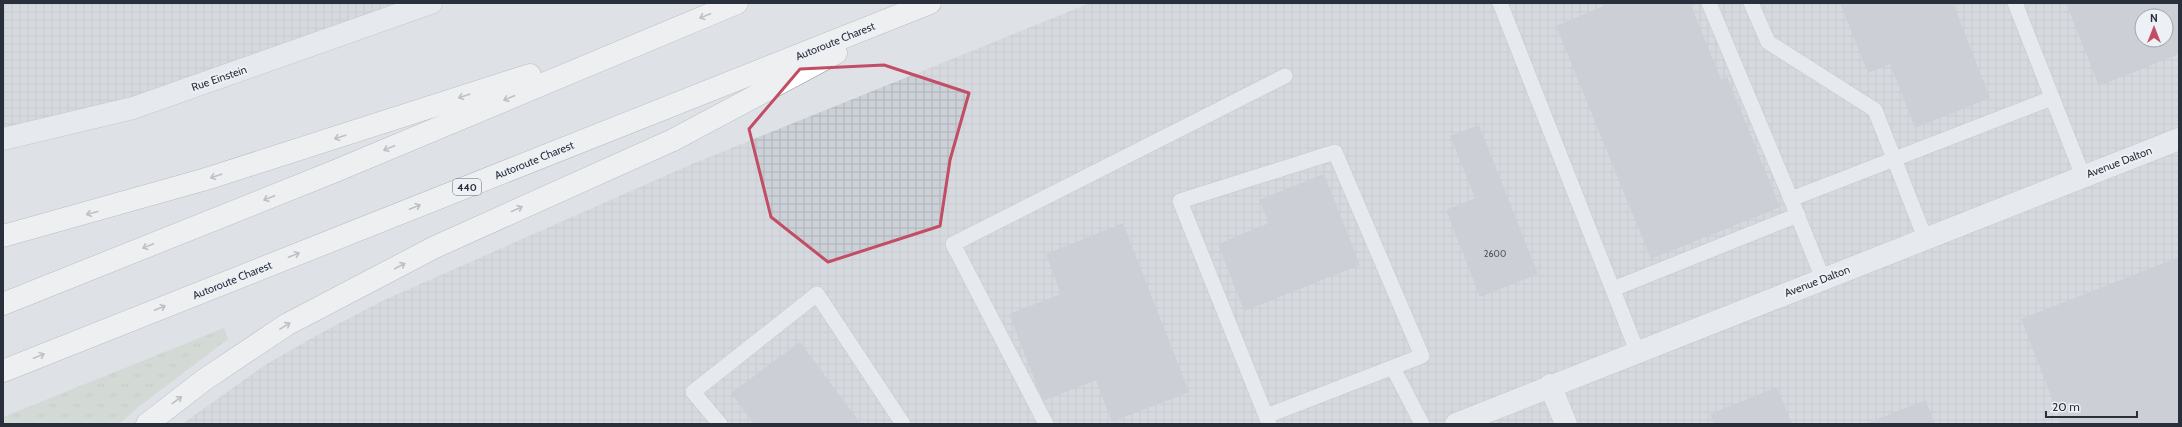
<svg xmlns="http://www.w3.org/2000/svg" width="2182" height="427" viewBox="0 0 2182 427" font-family="Cabin,sans-serif">
	<style>
		.industrial { fill: url(#industrial-grid); fill-rule: evenodd }
		.grass { fill: url(#grass-tufts) }
		.building { fill: #b6bbc3; fill-rule: evenodd }
		.lines { fill: none; stroke-linecap: round; stroke-linejoin: round }
		.service-casing { stroke: #a4a9b0; stroke-width: 16 }
		.minor-casing { stroke: #a4a9b0; stroke-width: 23 }
		.motorway-casing { stroke: #87909c; stroke-width: 23 }
		.service { stroke: #f0f2f5; stroke-width: 15 }
		.minor { stroke: #f0f2f5; stroke-width: 22 }
		.motorway { stroke: #fff; stroke-width: 22 }
		.oneway { stroke: #94989e }
		.marked { fill: none; stroke: #c24d64; stroke-width: 3; stroke-linejoin: round }
		.labels { text-anchor: middle; stroke-width: 4; stroke-linejoin: round; paint-order: stroke }
		.number-label { font-size: 9px; fill: #4c535e }
		.shield { fill: #edf0f4; stroke: #646a73; stroke-width: 1 }
		.shield-label { font-size: 10px; font-weight: bold; fill: #29303c }
		.street-label { font-size: 11px; fill: #29303c; stroke: #edf0f4 }
	</style>
	<defs>
		<pattern id="industrial-grid" width="8" height="8" patternUnits="userSpaceOnUse"><rect width="8" height="8" fill="#ccd1d8"/><path d="M0 4h8M4 0v8" fill="none" stroke="#afb4ba"/></pattern>
		<pattern id="grass-tufts" width="24" height="20" patternUnits="userSpaceOnUse"><rect width="24" height="20" fill="#c5cfc0"/><path d="M3 7l-1-3M5 7V3M7 7l1-3M15 17l-1-3M17 17v-4M19 17l1-3" fill="none" stroke="#a9b2a6"/></pattern>
	</defs>
	<rect width="100%" height="100%" fill="#dee2e6"/>
	<g class="industrial">
		<path d="M3 3H401L133 108 3 139Z"/>
		<path d="M1090 3H2179V424H182L265 365 319 334 382 301 692 164ZM2142 16H2166V40H2142Z"/>
	</g>
	<path class="grass" d="M224 328 228 339 141 405 119 424H3V417Z"/>
	<g class="building">
		<path d="M1611 3H1690L1721 79 1727 77 1780 207 1651 259 1556 26Z"/>
		<path d="M1840 3H1953L1990 98 1915 128 1890 64 1868 73Z"/>
		<path d="M2066 3H2179V54L2099 86ZM2142 16H2166V40H2142Z"/>
		<path d="M1479 125 1538 274 1480 297 1446 210 1475 198 1450 136Z"/>
		<path d="M1324 174 1360 265 1244 311 1218 244 1269 223 1259 200Z"/>
		<path d="M1123 223 1189 392 1112 422 1096 380 1043 401 1009 314 1061 294 1046 254Z"/>
		<path d="M2179 257V424H2062L2021 319Z"/>
		<path d="M800 342 861 424H754L731 393Z"/>
		<path d="M1777 387 1792 424H1714L1710 414Z"/>
		<path d="M1926 400 1935 424H1865Z"/>
	</g>
	<g class="lines">
		<defs>
			<g id="service">
				<path d="M1500 3 1637 351"/>
				<path d="M1709 3 1791 199"/>
				<path d="M1751 3 1768 42 1875 110 1925 238"/>
				<path d="M2015 3 2083 176"/>
				<path d="M1823 279 1791 199 2052 98"/>
				<path d="M1613 289 1798 215"/>
				<path d="M1393 368 1422 424"/>
				<path d="M1266 416 1422 356 1335 152 1180 201 1266 416 1269 424"/>
				<path d="M720 424 693 392 817 294 903 424"/>
				<path d="M1046 424 953 244 1285 76"/>
			</g>
			<g id="minor">
				<path d="M3 139 133 108 431 3"/>
				<path d="M1550 385 1566 424"/>
				<path d="M1456 424 2179 139"/>
			</g>
			<g id="motorway">
				<path d="M3 236 206 179 530 75"/>
				<path d="M3 304 333 172 737 3"/>
				<path d="M3 371 930 3"/>
				<path d="M147 424 204 380 286 325 435 247 673 140 836 53"/>
			</g>
		</defs>
		<use href="#service" class="service-casing"/>
		<use href="#minor" class="minor-casing"/>
		<use href="#motorway" class="motorway-casing"/>
		<use href="#service" class="service"/>
		<use href="#minor" class="minor"/>
		<use href="#motorway" class="motorway"/>
	</g>
	<defs><path id="oneway-shaft" d="M-6 0H5M1.5-3L5.5 0L1.5 3" fill="none" stroke-width="1.6" stroke-linecap="round" stroke-linejoin="round"/></defs>
	<g class="oneway">
		<use href="#oneway-shaft" transform="translate(705 16) rotate(158)"/>
		<use href="#oneway-shaft" transform="translate(464 96) rotate(162)"/>
		<use href="#oneway-shaft" transform="translate(509 98) rotate(157)"/>
		<use href="#oneway-shaft" transform="translate(340 137) rotate(162)"/>
		<use href="#oneway-shaft" transform="translate(389 148) rotate(157)"/>
		<use href="#oneway-shaft" transform="translate(216 176) rotate(162)"/>
		<use href="#oneway-shaft" transform="translate(269 198) rotate(158)"/>
		<use href="#oneway-shaft" transform="translate(415 207) rotate(-22)"/>
		<use href="#oneway-shaft" transform="translate(517 209) rotate(-24)"/>
		<use href="#oneway-shaft" transform="translate(92 213) rotate(165)"/>
		<use href="#oneway-shaft" transform="translate(148 246) rotate(158)"/>
		<use href="#oneway-shaft" transform="translate(294 255) rotate(-22)"/>
		<use href="#oneway-shaft" transform="translate(400 266) rotate(-28)"/>
		<use href="#oneway-shaft" transform="translate(160 308) rotate(-22)"/>
		<use href="#oneway-shaft" transform="translate(285 326) rotate(-31)"/>
		<use href="#oneway-shaft" transform="translate(39 356) rotate(-22)"/>
		<use href="#oneway-shaft" transform="translate(177 400) rotate(-37)"/>
	</g>
	<path d="M0 0H2182V427H0ZM884 65 969 93 950 160 940 226 828 262 771 217 749 129 800 69Z" fill="#dee2e6" fill-opacity=".55" fill-rule="evenodd"/>
	<path class="marked" d="M884 65 969 93 950 160 940 226 828 262 771 217 749 129 800 69Z"/>
	<g class="labels">
		<g class="number-label">
			<text x="1495" y="257">2600</text>
		</g>
		<rect class="shield" x="453" y="179" width="28" height="16" rx="3"/>
		<g class="shield-label">
			<text x="467" y="191">440</text>
		</g>
		<g class="street-label">
			<text transform="translate(835 41) rotate(-22)" y="4">Autoroute Charest</text>
			<text transform="translate(219 78) rotate(-19)" y="4">Rue Einstein</text>
			<text transform="translate(534 160) rotate(-22)" y="4">Autoroute Charest</text>
			<text transform="translate(2119 162) rotate(-21)" y="4">Avenue Dalton</text>
			<text transform="translate(232 280) rotate(-22)" y="4">Autoroute Charest</text>
			<text transform="translate(1817 281) rotate(-21)" y="4">Avenue Dalton</text>
		</g>
	</g>
	<rect width="2182" height="427" fill="none" stroke="#29303c" stroke-width="8"/>
	<g transform="translate(2154 28)"><circle r="19" fill="#edf0f4" stroke="#9fa3aa"/>
	<path d="M0-3L7 15L0 10L-7 15Z" fill="#c24d64"/>
	<text y="-6" font-size="11" font-weight="bold" text-anchor="middle" fill="#29303c">N</text>
	</g>
	<path d="M2046 411v6h91v-6" fill="none" stroke="#29303c" stroke-width="2"/>
	<text x="2052" y="411" font-size="12" fill="#29303c" stroke="#edf0f4" stroke-width="3" paint-order="stroke">20 m</text>
</svg>
